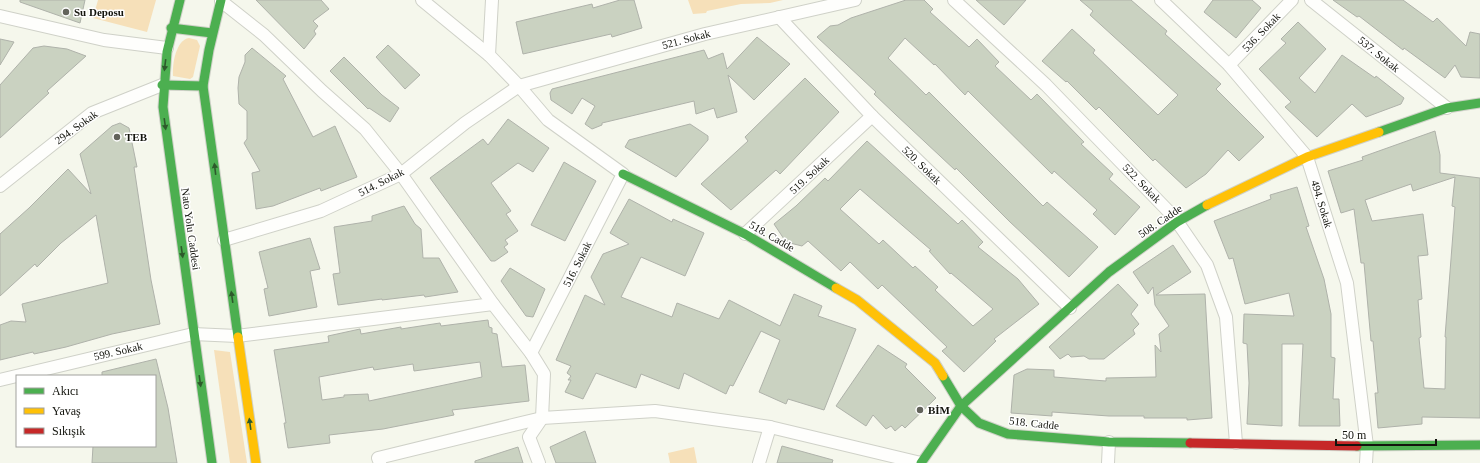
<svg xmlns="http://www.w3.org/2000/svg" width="1480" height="463" viewBox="0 0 1480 463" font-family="Georgia,serif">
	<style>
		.green { fill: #f6e0b9 }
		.building { fill: #cad2c1; stroke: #afb2aa; fill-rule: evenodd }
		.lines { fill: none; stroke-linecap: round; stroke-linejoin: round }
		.street-casing { stroke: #cfd1c8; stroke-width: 14 }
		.fast-casing { stroke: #cfd1c8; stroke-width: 11 }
		.slow-casing { stroke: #cfd1c8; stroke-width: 11 }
		.jam-casing { stroke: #cfd1c8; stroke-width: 11 }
		.street { stroke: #fefefc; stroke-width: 12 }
		.fast { stroke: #4caf50; stroke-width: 9 }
		.slow { stroke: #ffc107; stroke-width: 9 }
		.jam { stroke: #c62828; stroke-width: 9 }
		.oneway { fill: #2d5a2b }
		.poi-dot { fill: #62635b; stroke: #fff; stroke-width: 1.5 }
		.labels { text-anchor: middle; stroke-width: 3; stroke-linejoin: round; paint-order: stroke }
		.poi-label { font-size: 11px; font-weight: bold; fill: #13140d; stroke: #fff; text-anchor: start }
		.street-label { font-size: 11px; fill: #13140d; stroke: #fff }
	</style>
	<rect width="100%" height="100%" fill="#f5f7ec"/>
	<g class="green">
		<path d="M98 0H156L147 32 93 18Z"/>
		<path d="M688 0H783L770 3 741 4 707 11 706 13 693 14Z"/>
		<path d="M189 38 197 40 200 46 193 77 190 79 173 76C172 64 176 40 189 38Z"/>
		<path d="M214 350 230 352 247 463H230Z"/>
		<path d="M694 447 697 463H670L668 453Z"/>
	</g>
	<g class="building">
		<path d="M20 0H85L80 23 20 2Z"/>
		<path d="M256 0H321L329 9 313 21 318 26 314 31 316 34 304 49Z"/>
		<path d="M620 0H634L642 28 612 37 611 34 523 54 516 22 592 4 593 8Z"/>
		<path d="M906 0H924L933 9 930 12 969 47 977 39 999 62 995 66 1031 100 1037 94 1084 142 1081 144 1113 174 1109 179 1140 207 1115 235 1093 214 1097 210 1054 171 1052 174 968 91 965 95 935 64 934 65 905 38 888 58 926 95 929 92 1043 206 1047 202 1098 247 1069 277 1010 222 956 168 955 170 895 114 874 94 876 92 817 37 830 26 838 25 851 18Z"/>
		<path d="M976 0H1026L1004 25Z"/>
		<path d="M1080 0H1131L1167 31 1165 34 1221 84 1216 89 1264 137 1239 161 1228 150 1206 174 1186 188 1155 159 1153 161 1099 107 1096 110 1067 81 1066 82 1042 61 1072 29 1095 50 1093 53 1158 115 1178 95 1090 15 1093 11Z"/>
		<path d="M1213 0H1252L1261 8 1236 38 1204 12Z"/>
		<path d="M1333 0H1403L1433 22 1437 18 1466 46 1470 32 1480 34V78L1461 77 1455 65 1445 78 1404 48 1403 50 1359 16 1357 17Z"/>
		<path d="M1298 22 1326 49 1299 78 1315 93 1342 55 1375 78 1376 76 1404 98 1401 104 1366 117 1352 104 1317 137 1285 107 1291 102 1259 69 1286 43 1281 39Z"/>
		<path d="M757 37 790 64 754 100 728 75 737 112 717 118 714 108 696 114 694 101 602 123V125L592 129 585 124 595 106 582 98 572 114 551 100 550 93 552 89 704 50 708 59 723 53 727 69Z"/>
		<path d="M0 39 14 42 0 65Z"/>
		<path d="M388 45 420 75 405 89 376 57Z"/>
		<path d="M44 46 67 49 86 56 47 91 49 93 0 138V85L33 48Z"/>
		<path d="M252 48 286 76 283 79 313 137 335 126 357 177 321 191 320 188 273 206 256 209 252 173 260 171 244 143 247 139V111L239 104 238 88 239 77 245 62V55Z"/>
		<path d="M344 57 382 95 399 108 390 122 369 108 368 109 330 71Z"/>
		<path d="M805 78 839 112 780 174 776 170 731 210 701 184 748 141 745 137Z"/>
		<path d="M508 119 549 148 533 172 518 163 491 183 511 211 506 214 518 231 505 240 508 244 504 247 508 252 495 261H491L430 178 483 139 488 145Z"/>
		<path d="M120 123 129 128 137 167H134L151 280 160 324 112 334 66 347 34 354 33 352 0 360V325L11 321 26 322 22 304 108 283 96 215 61 243 37 267 35 264 0 296V234L29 208 68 169 91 194 80 154 112 126Z"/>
		<path d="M690 124 708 136V140L676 177 625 147 629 140Z"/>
		<path d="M1435 131 1440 155V173L1480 178V418L1422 417V424L1378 428 1375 393H1378L1373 341H1371L1364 263H1361L1354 209 1341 213 1328 171 1363 160 1362 157ZM1455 177 1452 206 1455 207 1445 337H1446L1445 389 1424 388 1419 338 1421 337 1418 300 1422 299 1418 256 1428 255 1423 214 1372 221 1365 200 1411 184 1413 191Z"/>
		<path d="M867 141 958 224 962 220 983 242 978 247 1018 279 1039 304 994 339 996 341 964 372 942 351 947 347 882 285 878 289 850 262 841 271 808 241 802 246 786 242 774 224 796 206 825 178 828 181ZM860 189 931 250 929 251 950 274 951 273 993 309 973 326 935 290 938 287 915 266 913 268 883 240 879 244 840 209Z"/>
		<path d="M564 162 596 181 565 241 531 225Z"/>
		<path d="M1297 187 1309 226 1306 227 1324 279 1331 314V357L1335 358 1333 399H1339L1340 426H1299L1303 344H1282V426L1247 424 1249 383 1247 344 1243 343 1244 314 1294 316 1289 293 1245 304 1233 258 1229 259 1214 221 1271 199 1270 195Z"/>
		<path d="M629 199 672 222 673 219 704 233 685 276 641 257 621 297 672 317 677 303 719 319 729 300 780 326 794 294 822 306 818 316 856 329 824 410 788 399 786 404 759 392 780 340 761 331 733 386 730 385 726 394 684 373 679 389 641 374 636 388 596 373 583 399 565 392 571 380H568L571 376 567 373 571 366 556 360 585 295 605 305 591 277 603 254 629 244 610 233Z"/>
		<path d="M404 206 415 224 421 229 423 258H439L458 292 425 297 424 295 382 300V299L338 305 333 274 340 273 334 227 372 221V216Z"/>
		<path d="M310 238 320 269 310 271 317 307 269 316 264 289 268 288 259 252Z"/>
		<path d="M1173 245 1191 272 1156 295 1205 294 1212 418 1187 420V418H1144V416H1109L1052 412V416L1011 413 1014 375 1027 369 1054 370V377L1106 381V378L1156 377 1155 345 1161 352 1159 334 1169 326 1155 305 1153 287 1148 294 1133 272Z"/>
		<path d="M510 268 545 289 533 317 526 316 501 281Z"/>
		<path d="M1118 284 1138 305 1131 314 1139 324 1133 330 1135 334 1104 359H1089L1084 356 1071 357 1068 354 1060 359 1049 347Z"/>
		<path d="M488 320 489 327 492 328V333L497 334 502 367 525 365 529 401 452 410 454 415 383 429 329 435 330 443 288 448 284 423H286L274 350 329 342 328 336 360 329 361 334 401 327V329L440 323 441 326ZM480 362 482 377 369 401 368 394 344 395V397L322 400 319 377 373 367 374 370 413 364 414 371Z"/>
		<path d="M878 345 907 364 905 367 936 398 905 428 902 425 895 431 891 426 886 429 873 415 866 426 836 406Z"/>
		<path d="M156 359 168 408 177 463H92L93 446H155V376H102V372Z"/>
		<path d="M585 431 596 463H556L550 447Z"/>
		<path d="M782 446 833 460 832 463H777Z"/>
		<path d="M518 447 523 463H475V461Z"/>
	</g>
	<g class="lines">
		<defs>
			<g id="street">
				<path d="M422 0 489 55"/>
				<path d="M492 0 489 55 519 86 548 120 623 174 531 353"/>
				<path d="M954 0 1046 85 1174 217 1207 265 1226 317 1236 443"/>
				<path d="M1161 0 1229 65 1307 157 1347 283 1367 446 1366 463"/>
				<path d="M1311 0 1447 108"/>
				<path d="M221 1 264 35 322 91 365 129 401 174 493 304 531 353 544 374 542 418 529 437 539 463"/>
				<path d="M0 16 104 40 167 48"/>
				<path d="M779 17 872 116 1070 308"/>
				<path d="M1229 65 1292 0"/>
				<path d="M0 186 92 113 162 85"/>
				<path d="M745 234 872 116"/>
				<path d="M224 240 321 211 401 174 465 123 519 86 705 34 855 0"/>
				<path d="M0 380 193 334 237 336 493 304"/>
				<path d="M380 463 378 458 542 418 655 411 770 427 921 463"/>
				<path d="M759 463 770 427"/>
				<path d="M1108 463 1109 442"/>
			</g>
			<g id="fast">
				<path d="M180 0 167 52 163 107 212 463"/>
				<path d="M221 0 209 50 203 86 238 337"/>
				<path d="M171 28 212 33"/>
				<path d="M162 85 203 86"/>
				<path d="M1379 132 1447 108 1480 103"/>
				<path d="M623 174 745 234 836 288"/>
				<path d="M943 376 961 406 979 423 1008 434 1109 442 1190 443"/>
				<path d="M1357 446 1480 445"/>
				<path d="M921 463 961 406 1109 272 1177 222 1207 205"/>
			</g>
			<g id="slow">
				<path d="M1207 205 1307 157 1379 132"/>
				<path d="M836 288 857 300 935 363 943 376"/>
				<path d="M238 337 256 463"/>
			</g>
			<path id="jam" d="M1190 443 1357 446"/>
		</defs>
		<use href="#street" class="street-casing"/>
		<use href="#fast" class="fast-casing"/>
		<use href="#slow" class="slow-casing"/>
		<use href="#jam" class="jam-casing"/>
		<use href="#street" class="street"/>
		<use href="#fast" class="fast"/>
		<use href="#slow" class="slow"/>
		<use href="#jam" class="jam"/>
	</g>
	<defs><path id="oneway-solid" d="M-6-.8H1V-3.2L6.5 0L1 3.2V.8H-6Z"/></defs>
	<g class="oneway">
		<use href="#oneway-solid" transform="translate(165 65) rotate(97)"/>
		<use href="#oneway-solid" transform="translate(165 124) rotate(82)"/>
		<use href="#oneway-solid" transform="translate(215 169) rotate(-97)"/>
		<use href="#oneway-solid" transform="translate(182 252) rotate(82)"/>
		<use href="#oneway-solid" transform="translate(232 297) rotate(-98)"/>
		<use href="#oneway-solid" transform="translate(200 381) rotate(82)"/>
		<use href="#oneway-solid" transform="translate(250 424) rotate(-98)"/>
	</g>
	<g class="poi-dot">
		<circle cx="66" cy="12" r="4"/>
		<circle cx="117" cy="137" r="4"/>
		<circle cx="920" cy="410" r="4"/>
	</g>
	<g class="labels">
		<g class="poi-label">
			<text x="74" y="16">Su Deposu</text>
			<text x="125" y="141">TEB</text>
			<text x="928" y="414">BİM</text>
		</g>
		<g class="street-label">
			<text transform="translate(1261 32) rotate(-46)" y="4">536. Sokak</text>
			<text transform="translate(686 39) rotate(-15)" y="4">521. Sokak</text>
			<text transform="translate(1379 54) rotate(39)" y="4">537. Sokak</text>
			<text transform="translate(76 127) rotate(-36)" y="4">294. Sokak</text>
			<text transform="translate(922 165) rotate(44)" y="4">520. Sokak</text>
			<text transform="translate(809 175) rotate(-43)" y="4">519. Sokak</text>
			<text transform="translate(381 182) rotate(-27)" y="4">514. Sokak</text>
			<text transform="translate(1142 183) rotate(46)" y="4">522. Sokak</text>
			<text transform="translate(1322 204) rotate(73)" y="4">494. Sokak</text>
			<text transform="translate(1160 221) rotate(-34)" y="4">508. Cadde</text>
			<text transform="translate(191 229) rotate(82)" y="4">Nato Yolu Caddesi</text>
			<text transform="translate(772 236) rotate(30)" y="4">518. Cadde</text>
			<text transform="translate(577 264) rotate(-63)" y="4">516. Sokak</text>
			<text transform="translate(118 351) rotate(-13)" y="4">599. Sokak</text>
			<text transform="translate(1034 423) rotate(6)" y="4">518. Cadde</text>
		</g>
	</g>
	<rect x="16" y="375" width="140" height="72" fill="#ffffff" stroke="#a1a19e"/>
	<rect x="24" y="388" width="20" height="6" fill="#4caf50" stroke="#a1a19e"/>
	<text x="52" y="395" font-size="12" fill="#13140d">Akıcı</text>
	<rect x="24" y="408" width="20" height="6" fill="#ffc107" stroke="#a1a19e"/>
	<text x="52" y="415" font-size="12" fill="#13140d">Yavaş</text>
	<rect x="24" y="428" width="20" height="6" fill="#c62828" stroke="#a1a19e"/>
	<text x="52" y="435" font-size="12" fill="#13140d">Sıkışık</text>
	<path d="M1336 439v6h100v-6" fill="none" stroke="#13140d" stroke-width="2"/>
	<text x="1342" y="439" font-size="12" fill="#13140d" stroke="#ffffff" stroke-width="3" paint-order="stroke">50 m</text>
</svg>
